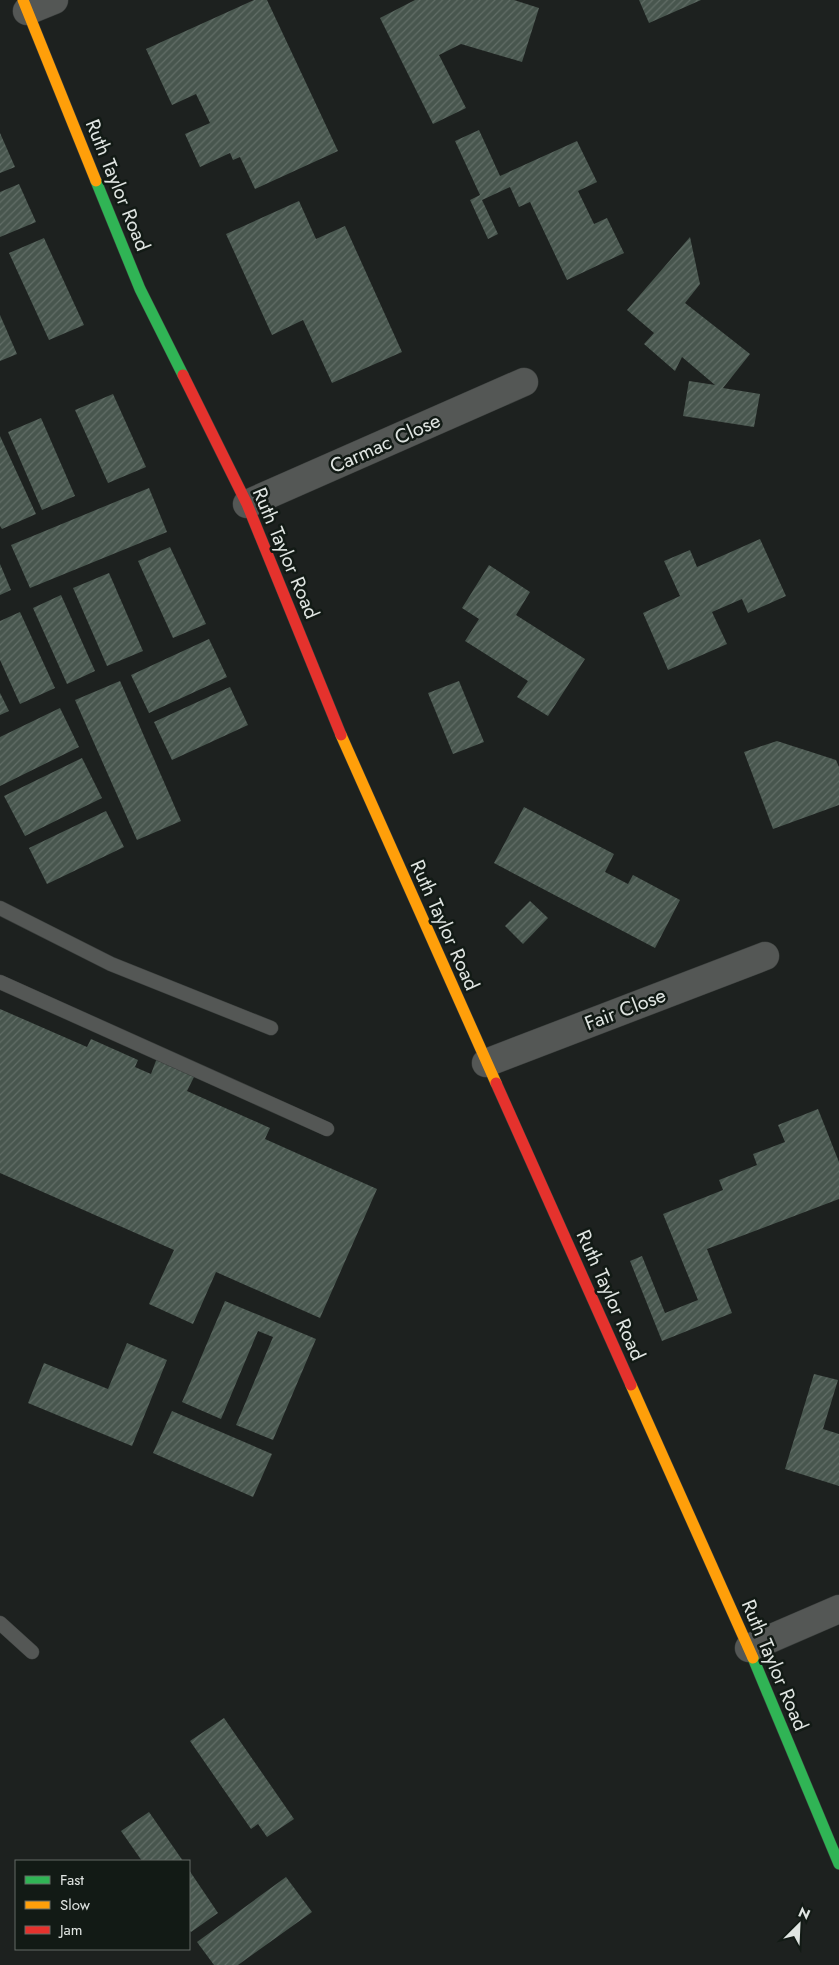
<svg xmlns="http://www.w3.org/2000/svg" width="839" height="1965" viewBox="0 0 839 1965" font-family="Jost,sans-serif">
	<style>
		.building { fill: url(#building-hatch) }
		.lines { fill: none; stroke-linecap: round; stroke-linejoin: round }
		.lane-casing { stroke: #3a3e3c; stroke-width: 15 }
		.street-casing { stroke: #3a3e3c; stroke-width: 29 }
		.fast-casing { stroke: #3a3e3c; stroke-width: 12 }
		.slow-casing { stroke: #3a3e3c; stroke-width: 12 }
		.jam-casing { stroke: #3a3e3c; stroke-width: 12 }
		.lane { stroke: #545755; stroke-width: 14 }
		.street { stroke: #545755; stroke-width: 28 }
		.fast { stroke: #30b455; stroke-width: 11 }
		.slow { stroke: #ff9f0a; stroke-width: 11 }
		.jam { stroke: #e5322d; stroke-width: 11 }
		.labels { text-anchor: middle; stroke-width: 5; stroke-linejoin: round; paint-order: stroke }
		.street-label { font-size: 20px; fill: #e0e5e2; stroke: #121a15 }
	</style>
	<defs>
		<pattern id="building-hatch" width="6" height="6" patternUnits="userSpaceOnUse" patternTransform="scale(1.25)"><rect width="6" height="6" fill="#48564e"/><path d="M-1 1l2-2M0 6l6-6M5 7l2-2" fill="none" stroke="#626e67"/></pattern>
	</defs>
	<rect width="100%" height="100%" fill="#1d211f"/>
	<g class="building">
		<path d="M254 0H267L338 151 255 189 240 157 233 160 230 153 200 167 185 134 210 123 196 94 172 105 146 49Z"/>
		<path d="M415 0H514L539 8 522 62 461 44 439 55 466 108 433 124 380 18Z"/>
		<path d="M639 0H701L649 23Z"/>
		<path d="M479 130 500 176 577 141 597 182 578 191 594 224 607 218 624 253 567 280 530 202 519 207 510 187 482 200 498 234 488 239 470 200 480 195 455 141Z"/>
		<path d="M0 133 15 167 0 173Z"/>
		<path d="M19 184 36 222 0 237V192Z"/>
		<path d="M299 201 316 239 345 226 402 352 332 383 303 320 272 335 226 234Z"/>
		<path d="M690 237 700 284 685 303 750 354 723 388 760 394 754 427 683 416 689 381 715 385 682 357 675 371 644 344 654 333 627 310Z"/>
		<path d="M44 238 84 325 49 340 9 253Z"/>
		<path d="M0 315 17 354 0 361Z"/>
		<path d="M113 394 146 467 108 483 75 410Z"/>
		<path d="M41 418 75 496 42 510 8 432Z"/>
		<path d="M0 436 36 514 2 529 0 526Z"/>
		<path d="M149 488 167 532 30 588 11 545Z"/>
		<path d="M760 539 786 596 748 613 742 599 712 612 727 644 668 670 643 613 680 596 664 561 690 550 697 567Z"/>
		<path d="M170 547 206 624 173 638 138 561Z"/>
		<path d="M0 564 11 590 0 595Z"/>
		<path d="M489 565 530 592 516 615 585 659 548 716 517 697 528 681 465 641 479 619 462 608Z"/>
		<path d="M109 573 143 651 107 666 73 588Z"/>
		<path d="M61 595 95 671 67 684 33 608Z"/>
		<path d="M20 612 55 688 20 704 0 660V621Z"/>
		<path d="M209 639 227 677 149 713 131 675Z"/>
		<path d="M120 681 181 821 137 840 75 700Z"/>
		<path d="M459 681 484 742 453 754 428 693Z"/>
		<path d="M230 687 248 725 172 760 154 722Z"/>
		<path d="M0 693 9 711 0 715Z"/>
		<path d="M60 708 79 747 0 786V737Z"/>
		<path d="M777 741 836 760 839 767V805L773 829 744 752Z"/>
		<path d="M82 758 102 798 25 836 4 796Z"/>
		<path d="M524 807 614 854 605 872 628 884 633 875 680 900 655 948 494 863Z"/>
		<path d="M106 811 124 847 47 884 29 848Z"/>
		<path d="M530 901 548 918 523 944 505 926Z"/>
		<path d="M0 1009 87 1047 91 1039 138 1060 135 1067 151 1074 157 1058 195 1075 187 1091 270 1128 265 1139 377 1189 320 1318 216 1272 193 1324 149 1304 174 1250 0 1173Z"/>
		<path d="M818 1109 839 1162V1199L707 1249 732 1313 662 1341 630 1261 642 1256 665 1313 698 1300 663 1214 723 1190 719 1180 757 1165 753 1154 785 1142 778 1125Z"/>
		<path d="M225 1301 316 1339 273 1440 236 1425 273 1337 258 1331 221 1419 182 1402Z"/>
		<path d="M127 1343 167 1360 132 1446 28 1403 44 1363 108 1389Z"/>
		<path d="M814 1374 838 1380 823 1429 839 1434V1486L785 1469Z"/>
		<path d="M172 1411 272 1454 253 1497 153 1453Z"/>
		<path d="M224 1718 294 1819 267 1837 258 1824 251 1829 190 1741Z"/>
		<path d="M149 1812 183 1861H142L121 1831Z"/>
		<path d="M189 1870 218 1913 191 1932 189 1929Z"/>
		<path d="M286 1877 312 1912 238 1965H214L197 1942Z"/>
	</g>
	<g class="lines">
		<defs>
			<g id="lane">
				<path d="M0 908 111 964 271 1028"/>
				<path d="M0 982 327 1129"/>
				<path d="M0 1623 32 1652"/>
			</g>
			<g id="street">
				<path d="M27 11 54 0"/>
				<path d="M247 504 524 382"/>
				<path d="M486 1063 765 956"/>
				<path d="M749 1648 839 1609"/>
			</g>
			<g id="fast">
				<path d="M96 181 140 289 183 375"/>
				<path d="M753 1658 839 1864"/>
			</g>
			<g id="slow">
				<path d="M23 0 96 181"/>
				<path d="M341 735 496 1083"/>
				<path d="M631 1385 753 1658"/>
			</g>
			<g id="jam">
				<path d="M183 375 247 504 341 735"/>
				<path d="M496 1083 631 1385"/>
			</g>
		</defs>
		<use href="#lane" class="lane-casing"/>
		<use href="#street" class="street-casing"/>
		<use href="#fast" class="fast-casing"/>
		<use href="#slow" class="slow-casing"/>
		<use href="#jam" class="jam-casing"/>
		<use href="#lane" class="lane"/>
		<use href="#street" class="street"/>
		<use href="#fast" class="fast"/>
		<use href="#slow" class="slow"/>
		<use href="#jam" class="jam"/>
	</g>
	<g class="labels">
		<g class="street-label">
			<text transform="translate(118 185) rotate(68)" y="7">Ruth Taylor Road</text>
			<text transform="translate(385 443) rotate(-24)" y="7">Carmac Close</text>
			<text transform="translate(286 553) rotate(67)" y="7">Ruth Taylor Road</text>
			<text transform="translate(445 925) rotate(66)" y="7">Ruth Taylor Road</text>
			<text transform="translate(625 1009) rotate(-21)" y="7">Fair Close</text>
			<text transform="translate(611 1295) rotate(66)" y="7">Ruth Taylor Road</text>
			<text transform="translate(775 1665) rotate(67)" y="7">Ruth Taylor Road</text>
		</g>
	</g>
	<rect x="15" y="1860" width="175" height="90" fill="#121a15" stroke="#646b67"/>
	<rect x="25" y="1876" width="25" height="8" fill="#30b455" stroke="#646b67"/>
	<text x="60" y="1885" font-size="15" fill="#e0e5e2">Fast</text>
	<rect x="25" y="1901" width="25" height="8" fill="#ff9f0a" stroke="#646b67"/>
	<text x="60" y="1910" font-size="15" fill="#e0e5e2">Slow</text>
	<rect x="25" y="1926" width="25" height="8" fill="#e5322d" stroke="#646b67"/>
	<text x="60" y="1935" font-size="15" fill="#e0e5e2">Jam</text>
	<g transform="translate(799 1925) rotate(24)" stroke="#121a15" stroke-width="4" paint-order="stroke">
	<path d="M0-4L9 19L0 12L-9 19Z" fill="#e0e5e2"/>
	<text y="-8" font-size="14" font-weight="bold" text-anchor="middle" fill="#e0e5e2">N</text>
	</g>
</svg>
